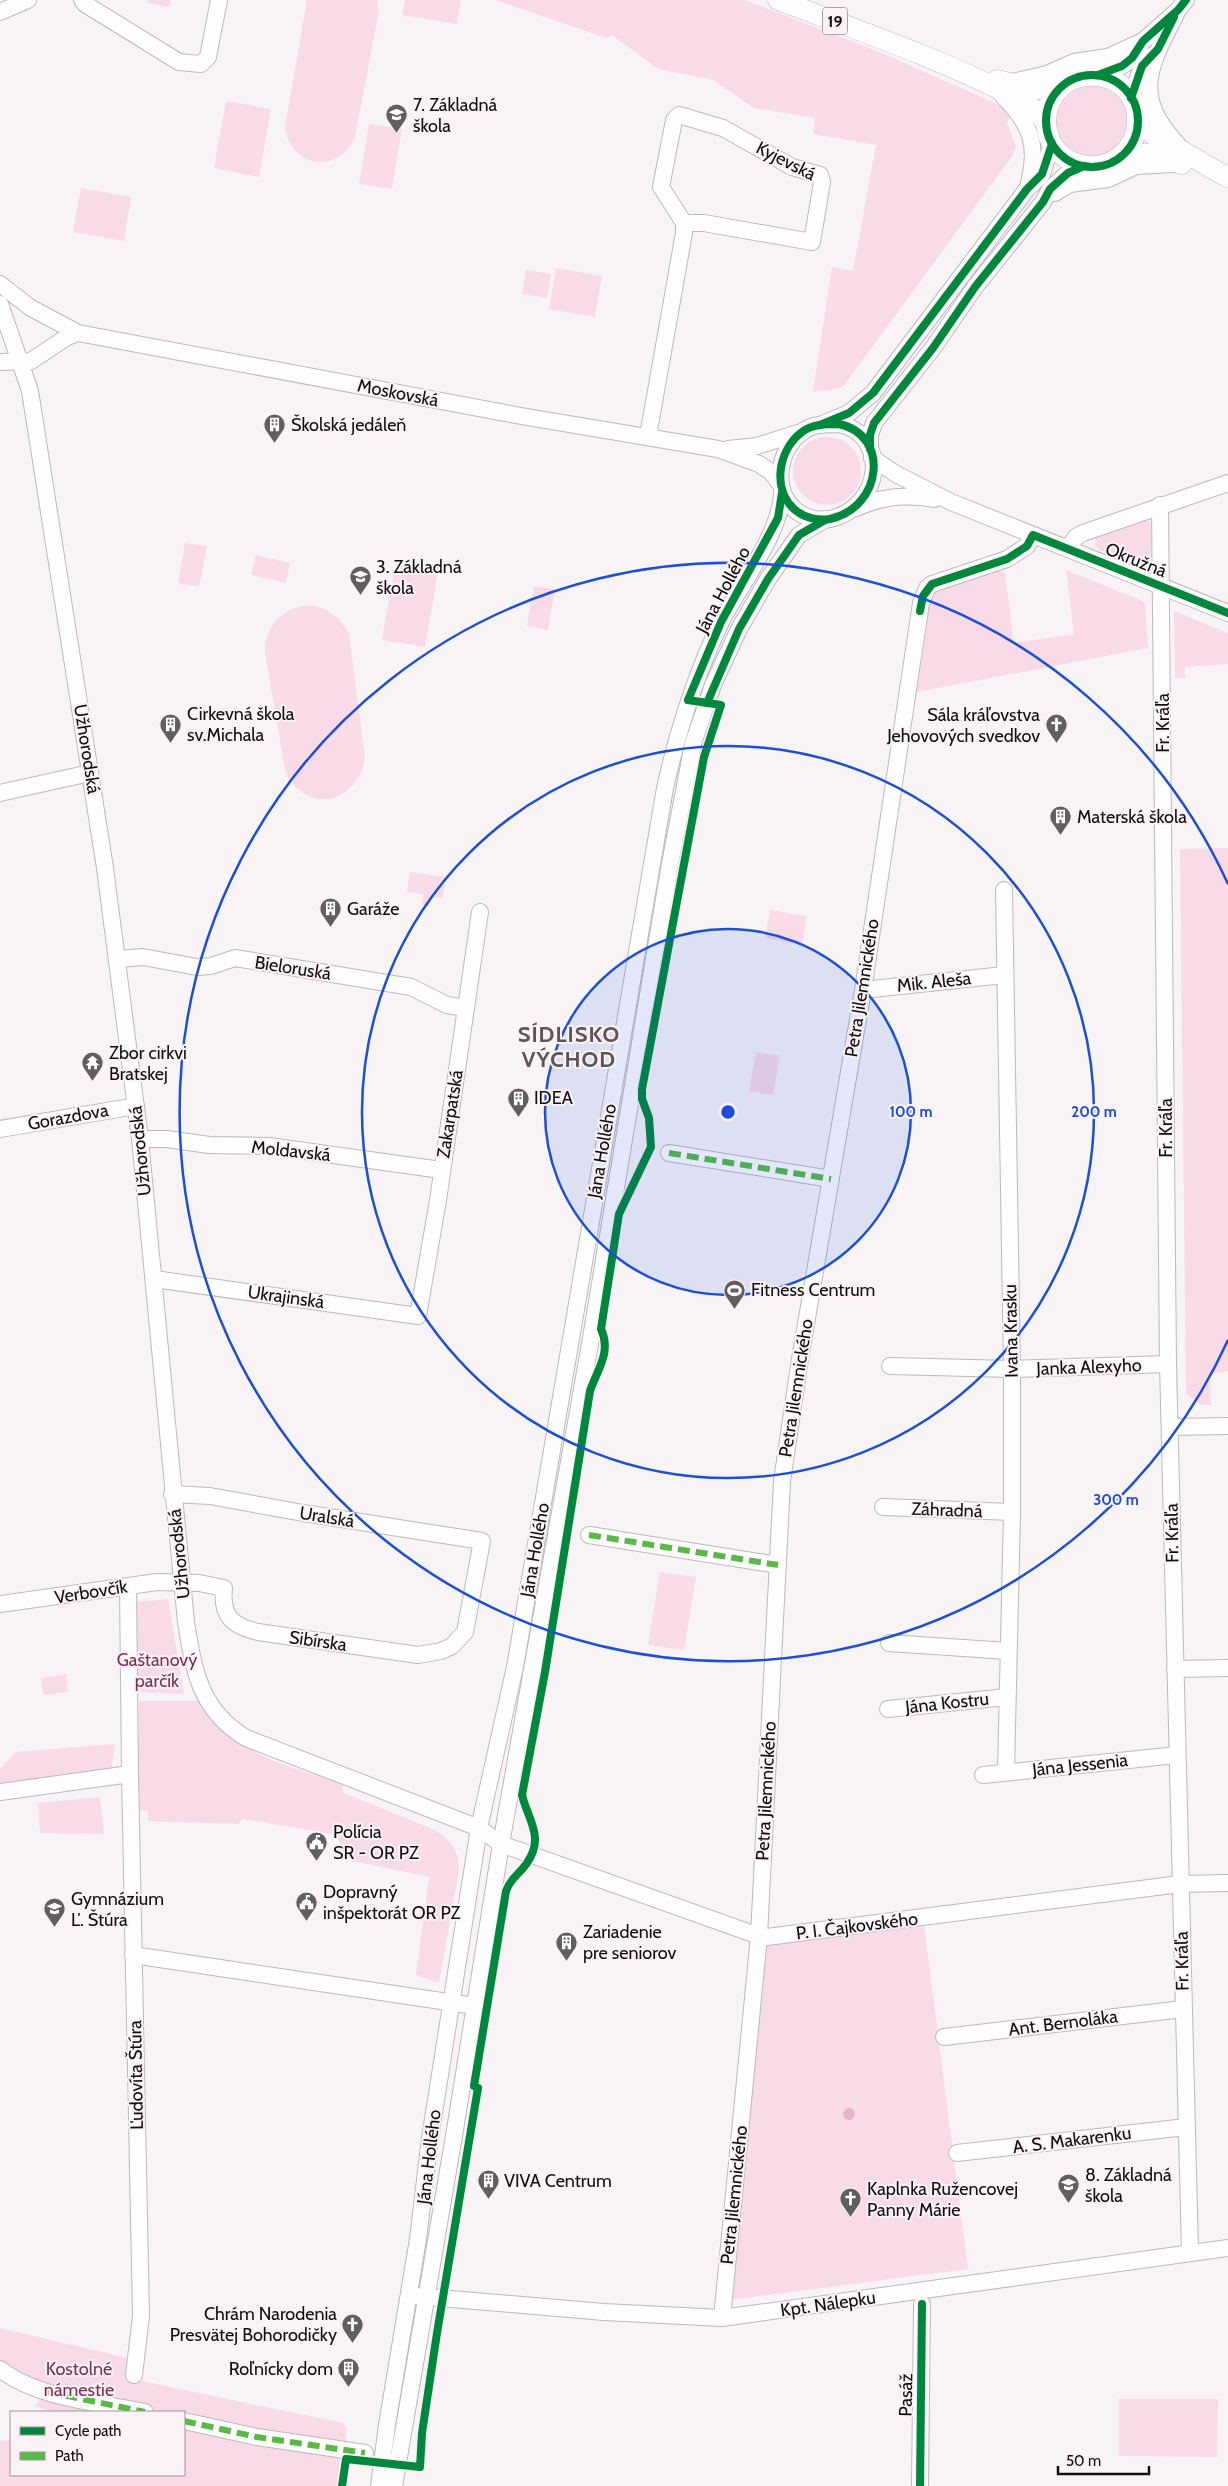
<svg xmlns="http://www.w3.org/2000/svg" width="1228" height="2486" viewBox="0 0 1228 2486" font-family="Cabin,sans-serif">
	<style>
		.green { fill: #f8dbe7 }
		.water { fill: #e4b5c9 }
		.lines { fill: none; stroke-linecap: round; stroke-linejoin: round }
		.minor-casing { stroke: #bcb9bb; stroke-width: 18 }
		.major-casing { stroke: #bcb9bb; stroke-width: 21 }
		.minor { stroke: #fefdfe; stroke-width: 16 }
		.major { stroke: #fefdfe; stroke-width: 20 }
		.quiet { stroke: #58b947; stroke-width: 6; stroke-dasharray: 12 6; stroke-linecap: butt }
		.cycleway-casing { stroke: #faf2f5; stroke-width: 11 }
		.cycleway { stroke: #00873e; stroke-width: 8 }
		.ring { fill: none; stroke: #1d4ed8; stroke-width: 2.5 }
		.labels { text-anchor: middle; stroke-width: 4; stroke-linejoin: round; paint-order: stroke }
		.shield { fill: #faf2f5; stroke: #575254; stroke-width: 1 }
		.shield-label { font-size: 16px; font-weight: bold; fill: #110e0f }
		.poi-label { font-size: 18px; fill: #110e0f; stroke: #faf2f5; text-anchor: start }
		.street-label { font-size: 18px; fill: #110e0f; stroke: #faf2f5 }
		.park-label { font-size: 18px; fill: #7d3056; stroke: #faf2f5 }
		.district-label { font-size: 22px; font-weight: bold; letter-spacing: 1px; fill: #5d5658; stroke: #faf2f5 }
		.centre { fill: #1d4ed8; stroke: #faf2f5; stroke-width: 2.5 }
		.ring-label { font-size: 15px; text-anchor: middle; font-weight: bold; fill: #1d4ed8; stroke: #faf2f5; stroke-width: 4; stroke-linejoin: round; paint-order: stroke }
	</style>
	<rect width="100%" height="100%" fill="#f8f4f6"/>
	<g class="green">
		<path d="M148 0H171L170 7 147 3Z"/>
		<path d="M307 0H377L379 11 355 137C339 175 290 168 285 127Z"/>
		<path d="M405 0H461L457 24 402 15Z"/>
		<path d="M495 0H745L877 51 993 102 1011 112 1007 123 1016 146 1013 155 842 388 813 392 832 267 853 271 876 145 813 134 815 118 754 108 713 80 658 69 613 36 606 38Z"/>
		<circle cx="1092" cy="122" r="36"/>
		<path d="M226 101 271 109 259 177 214 168Z"/>
		<path d="M369 124 402 129 392 189 359 184Z"/>
		<path d="M81 188 131 197 124 241 73 232Z"/>
		<path d="M556 268 602 276 595 317 549 309Z"/>
		<path d="M526 270 551 274 547 298 522 294Z"/>
		<circle cx="827" cy="471" r="34"/>
		<path d="M1147 519C1154 524 1152 532 1152 541 1152 547 1154 556 1151 561 1143 572 1109 554 1099 550L1095 545 1096 534Z"/>
		<path d="M185 543 207 546 199 587 178 583Z"/>
		<path d="M256 555 290 563 286 583 251 575Z"/>
		<path d="M396 560 439 567 425 647 382 640Z"/>
		<path d="M995 568 1005 573 1014 643 1074 634 1066 570 1145 602 1148 648 917 692 930 601 938 586Z"/>
		<path d="M534 586 555 589 548 630 527 626Z"/>
		<path d="M313 605C330 610 341 618 349 634L365 757C358 803 309 815 286 774L265 654C264 625 283 606 313 605Z"/>
		<path d="M1174 611 1228 633V664L1185 667V678H1175Z"/>
		<path d="M1228 848V1371L1210 1374 1211 1405H1201L1186 1394 1180 849Z"/>
		<path d="M410 872 446 877 443 898 431 896 429 906 422 905 423 894 407 892Z"/>
		<path d="M770 910 807 916 802 945 765 938Z"/>
		<path d="M756 1052 780 1056 773 1095 749 1091Z"/>
		<path d="M660 1572 696 1577 684 1650 648 1645Z"/>
		<path d="M168 1599 184 1694 134 1692 135 1602Z"/>
		<path d="M66 1674 68 1692 43 1695 41 1678Z"/>
		<path d="M139 1701H199C213 1718 229 1735 246 1746 274 1765 312 1773 343 1784L342 1792 430 1828C449 1837 459 1848 459 1870L439 1983 416 1975 429 1877 354 1861 333 1834 243 1819 238 1824 148 1821V1811L137 1810Z"/>
		<path d="M115 1744 111 1773 0 1785V1769L16 1752Z"/>
		<path d="M100 1797 104 1834 40 1833 38 1803Z"/>
		<path d="M924 1925 968 2269 730 2300 766 1944Z"/>
		<path d="M0 2328 128 2358 127 2378 343 2423 347 2429 340 2486H0V2441L11 2440V2475H184V2412H48L50 2411 34 2406 47 2392 0 2363Z"/>
		<path d="M1119 2399H1218L1217 2457 1119 2456Z"/>
	</g>
	<circle class="water" cx="849" cy="2114" r="6"/>
	<g class="lines">
		<defs>
			<g id="minor">
				<path d="M82 0 85 4 179 62 201 64 208 57 219 0"/>
				<path d="M1178 10C1150 66 1130 94 1179 146"/>
				<path d="M0 12 28 0"/>
				<path d="M1098 75 1122 66 1132 58 1143 41 1178 10 1186 0"/>
				<path d="M1008 83 1047 74 1074 62 1108 57 1143 41"/>
				<path d="M1002 95C1032 125 1039 146 1028 187"/>
				<path d="M1131 98 1142 66 1153 55"/>
				<path d="M679 115 723 128 792 167 820 175 822 182 812 242 704 223H684L661 187 674 120Z"/>
				<path d="M1055 193 1070 184 1108 179 1136 166 1174 164"/>
				<path d="M0 284 31 308 78 333 521 416 718 449 759 464 771 472 781 485"/>
				<path d="M0 304 30 391 105 868 140 1139 186 1622C194 1672 200 1710 246 1738L479 1828 501 1844 759 1936 767 1937 1180 1884 1228 1883"/>
				<path d="M0 362 31 361 67 337 78 333"/>
				<path d="M839 424C890 435 883 507 830 519 818 521 804 518 794 509 772 489 778 450 802 432 812 424 826 424 839 424Z"/>
				<path d="M820 425 849 413 873 393 1027 189 1042 174 1052 144"/>
				<path d="M648 436 684 233V223"/>
				<path d="M728 449 757 446 798 433"/>
				<path d="M870 449V435L874 423 933 348 975 287 1043 202 1050 189 1068 173 1084 166"/>
				<path d="M872 458 896 474 951 502 1228 613"/>
				<path d="M1160 505 1168 1364 1190 2253"/>
				<path d="M856 508C882 496 907 494 934 499"/>
				<path d="M1068 548 1076 537 1083 533 1228 483"/>
				<path d="M0 793 90 773"/>
				<path d="M1004 890 1012 1369V1512L1006 1772"/>
				<path d="M117 959 143 957 197 967 211 966 235 958 411 987 447 1005 466 1008"/>
				<path d="M863 990 1004 975"/>
				<path d="M0 1129 136 1106"/>
				<path d="M140 1139H167L209 1145 269 1146 441 1170"/>
				<path d="M669 1153 831 1179"/>
				<path d="M154 1279 418 1316 438 1200 480 912"/>
				<path d="M890 1366 1012 1369 1168 1364"/>
				<path d="M1170 1427 1228 1426"/>
				<path d="M883 1507 1012 1512"/>
				<path d="M589 1535 778 1565"/>
				<path d="M128 1586 130 1774 141 2316 134 2375"/>
				<path d="M0 1604 157 1582 199 1583 224 1588C221 1616 232 1626 258 1632L418 1655 441 1651 452 1646 465 1632 482 1541 303 1513 210 1496 172 1494"/>
				<path d="M889 1643 1008 1651"/>
				<path d="M1175 1669 1228 1668"/>
				<path d="M888 1709 1007 1697"/>
				<path d="M983 1775 1177 1755"/>
				<path d="M0 1792 130 1774"/>
				<path d="M133 1955 475 2006"/>
				<path d="M944 2037 1183 2009"/>
				<path d="M957 2153 1186 2127"/>
				<path d="M416 2296 604 2312 722 2318 1228 2248"/>
				<path d="M722 2318 759 1936 782 1481 800 1359 863 990 921 603 927 588 932 584 1007 559 1027 546 1033 535"/>
				<path d="M0 2369C36 2398 100 2403 145 2412"/>
				<path d="M184 2421 257 2437 365 2453"/>
				<path d="M379 2486 387 2425 418 2239 430 2138 479 1828 515 1667 665 788C678 730 695 676 721 622 739 586 781 533 782 493"/>
				<path d="M394 2486 454 2136 501 1844 590 1344 669 869 693 744 713 685 739 629 768 579 799 535 826 519"/>
				<path d="M920 2486 922 2304"/>
			</g>
			<g id="major">
				<path d="M778 0C860 31 942 59 1020 100 1029 105 1040 113 1045 122 1047 126 1047 132 1049 137 1054 151 1067 162 1082 165 1109 171 1136 151 1137 123 1140 62 1047 58 1046 123"/>
				<path d="M997 80 1035 89 1062 86"/>
				<path d="M1137 114C1152 139 1160 139 1184 152 1199 160 1212 170 1228 177"/>
				<path d="M1124 153 1154 154 1182 164"/>
			</g>
		</defs>
		<use href="#minor" class="minor-casing"/>
		<use href="#major" class="major-casing"/>
		<use href="#minor" class="minor"/>
		<use href="#major" class="major"/>
		<g class="quiet">
			<path d="M669 1153 831 1179"/>
			<path d="M589 1535 778 1565"/>
			<path d="M48 2392 145 2412"/>
			<path d="M184 2421 257 2437 365 2453"/>
		</g>
		<defs>
			<g id="cycleway">
				<path d="M1098 75 1122 66 1132 58 1143 41 1178 10 1186 0"/>
				<circle cx="1092" cy="121" r="46"/>
				<path d="M1131 98 1142 66 1158 49 1174 17"/>
				<path d="M839 424C890 435 883 507 830 519 818 521 804 518 794 509 772 489 778 450 802 432 812 424 826 424 839 424Z"/>
				<path d="M820 425 849 413 873 393 1027 189 1042 174 1052 144"/>
				<path d="M870 449V435L874 423 933 348 975 287 1043 202 1050 189 1068 173 1084 166"/>
				<path d="M920 611 923 596 932 584 1007 559 1027 546 1033 535 1228 613"/>
				<path d="M707 703 739 629 768 579 799 535 825 520"/>
				<path d="M474 2086 506 1891C511 1877 519 1875 527 1863 545 1837 528 1820 522 1795L545 1672 590 1391C597 1370 612 1352 601 1329L619 1214 651 1147 649 1118 642 1099V1089L704 757 721 705 688 700 721 622 778 518 782 493"/>
				<path d="M342 2486 346 2459 420 2467 422 2433 437 2333 478 2088"/>
				<path d="M920 2486 922 2304"/>
			</g>
		</defs>
		<use href="#cycleway" class="cycleway-casing"/>
		<use href="#cycleway" class="cycleway"/>
	</g>
	<circle cx="728" cy="1112" r="183" fill="#1d4ed8" fill-opacity=".12"/>
	<g class="ring">
		<circle cx="728" cy="1112" r="183"/>
		<circle cx="728" cy="1112" r="366"/>
		<path d="M1228 1340A549 549 0 1 1 1228 884"/>
	</g>
	<defs>
		<symbol id="school-pin" viewBox="-11 -11 22 30"><path d="M0 17L-7.5 6A9.5 9.5 0 1 1 7.5 6Z" fill="#625e60" stroke="#faf2f5"/><path d="M0-5L7-2L0 1L-7-2ZM-4 1L0 2.5L4 1V4Q0 6-4 4Z" fill="#fff"/></symbol>
		<symbol id="building-pin" viewBox="-11 -11 22 30"><path d="M0 17L-7.5 6A9.5 9.5 0 1 1 7.5 6Z" fill="#625e60" stroke="#faf2f5"/><path d="M-4-6H4V6H1V3H-1V6H-4ZM-2.5-4.3h1.7v1.8h-1.7ZM.8-4.3h1.7v1.8H.8ZM-2.5-1h1.7V.8h-1.7ZM.8-1h1.7V.8H.8Z" fill="#fff"/></symbol>
		<symbol id="church-pin" viewBox="-11 -11 22 30"><path d="M0 17L-7.5 6A9.5 9.5 0 1 1 7.5 6Z" fill="#625e60" stroke="#faf2f5"/><path d="M-1.2-6h2.4v3.5h3.3v2.4h-3.3V6h-2.4V-.1h-3.3v-2.4h3.3Z" fill="#fff"/></symbol>
		<symbol id="temple-pin" viewBox="-11 -11 22 30"><path d="M0 17L-7.5 6A9.5 9.5 0 1 1 7.5 6Z" fill="#625e60" stroke="#faf2f5"/><path d="M0-6L5-2H3V0L6.5 2.5H4V6H1.5V3h-3V6H-4V2.5H-6.5L-3 0V-2H-5Z" fill="#fff"/></symbol>
		<symbol id="stadium-pin" viewBox="-11 -11 22 30"><path d="M0 17L-7.5 6A9.5 9.5 0 1 1 7.5 6Z" fill="#625e60" stroke="#faf2f5"/><path d="M0-5a6.5 5 0 1 0 0 10a6.5 5 0 1 0 0-10ZM-3.5-1.8h7v3.6h-7Z" fill="#fff"/></symbol>
		<symbol id="civic-pin" viewBox="-11 -11 22 30"><path d="M0 17L-7.5 6A9.5 9.5 0 1 1 7.5 6Z" fill="#625e60" stroke="#faf2f5"/><path d="M-.6-6.5H3V-4.5H.6V-3L4-1V1h2V6H-6V1h2V-1L-.6-3ZM-1.2 2.5V6h2.4V2.5Z" fill="#fff"/></symbol>
	</defs>
	<g fill-rule="evenodd">
		<use href="#school-pin" x="384" y="102" width="25" height="34"/>
		<use href="#building-pin" x="262" y="412" width="25" height="34"/>
		<use href="#school-pin" x="348" y="564" width="25" height="34"/>
		<use href="#building-pin" x="158" y="712" width="25" height="34"/>
		<use href="#church-pin" x="1044" y="712" width="25" height="34"/>
		<use href="#building-pin" x="1048" y="804" width="25" height="34"/>
		<use href="#building-pin" x="318" y="896" width="25" height="34"/>
		<use href="#temple-pin" x="80" y="1050" width="25" height="34"/>
		<use href="#building-pin" x="506" y="1086" width="25" height="34"/>
		<use href="#stadium-pin" x="722" y="1278" width="25" height="34"/>
		<use href="#civic-pin" x="304" y="1830" width="25" height="34"/>
		<use href="#civic-pin" x="294" y="1890" width="25" height="34"/>
		<use href="#school-pin" x="42" y="1896" width="25" height="34"/>
		<use href="#building-pin" x="554" y="1930" width="25" height="34"/>
		<use href="#building-pin" x="476" y="2168" width="25" height="34"/>
		<use href="#school-pin" x="1056" y="2172" width="25" height="34"/>
		<use href="#church-pin" x="838" y="2186" width="25" height="34"/>
		<use href="#church-pin" x="340" y="2312" width="25" height="34"/>
		<use href="#building-pin" x="336" y="2356" width="25" height="34"/>
	</g>
	<g class="labels">
		<rect class="shield" x="822.5" y="7.5" width="25" height="27" rx="4"/>
		<g class="shield-label">
			<text x="835" y="27">19</text>
		</g>
		<g class="poi-label">
			<text x="413" y="111">7. Základná<tspan x="413" dy="21">škola</tspan></text>
			<text x="291" y="431">Školská jedáleň</text>
			<text x="376" y="573">3. Základná<tspan x="376" dy="21">škola</tspan></text>
			<text x="187" y="720">Cirkevná škola<tspan x="187" dy="21">sv.Michala</tspan></text>
			<text x="1040" y="721" text-anchor="end">Sála kráľovstva<tspan x="1040" dy="21">Jehovových svedkov</tspan></text>
			<text x="1077" y="823">Materská škola</text>
			<text x="347" y="915">Garáže</text>
			<text x="109" y="1059">Zbor cirkvi<tspan x="109" dy="21">Bratskej</tspan></text>
			<text x="534" y="1104">IDEA</text>
			<text x="751" y="1296">Fitness Centrum</text>
			<text x="333" y="1838">Polícia<tspan x="333" dy="21">SR - OR PZ</tspan></text>
			<text x="323" y="1898">Dopravný<tspan x="323" dy="21">inšpektorát OR PZ</tspan></text>
			<text x="71" y="1905">Gymnázium<tspan x="71" dy="21">Ľ. Štúra</tspan></text>
			<text x="583" y="1938">Zariadenie<tspan x="583" dy="21">pre seniorov</tspan></text>
			<text x="1085" y="2181">8. Základná<tspan x="1085" dy="21">škola</tspan></text>
			<text x="504" y="2187">VIVA Centrum</text>
			<text x="867" y="2195">Kaplnka Ružencovej<tspan x="867" dy="21">Panny Márie</tspan></text>
			<text x="337" y="2320" text-anchor="end">Chrám Narodenia<tspan x="337" dy="21">Presvätej Bohorodičky</tspan></text>
			<text x="333" y="2375" text-anchor="end">Roľnícky dom</text>
		</g>
		<g class="street-label">
			<text transform="translate(786 161) rotate(27)" y="6">Kyjevská</text>
			<text transform="translate(398 393) rotate(11)" y="6">Moskovská</text>
			<text transform="translate(1136 560) rotate(22)" y="6">Okružná</text>
			<text transform="translate(723 590) rotate(-62)" y="6">Jána Hollého</text>
			<text transform="translate(1163 723) rotate(-90)" y="6">Fr. Kráľa</text>
			<text transform="translate(87 749) rotate(81)" y="6">Užhorodská</text>
			<text transform="translate(293 968) rotate(9)" y="6">Bieloruská</text>
			<text transform="translate(934 982) rotate(-6)" y="6">Mik. Aleša</text>
			<text transform="translate(862 988) rotate(-81)" y="6">Petra Jilemnického</text>
			<text transform="translate(450 1114) rotate(-81)" y="6">Zakarpatská</text>
			<text transform="translate(68 1117) rotate(-10)" y="6">Gorazdova</text>
			<text transform="translate(1166 1128) rotate(-90)" y="6">Fr. Kráľa</text>
			<text transform="translate(140 1151) rotate(-96)" y="6">Užhorodská</text>
			<text transform="translate(291 1151) rotate(6)" y="6">Moldavská</text>
			<text transform="translate(602 1151) rotate(-80)" y="6">Jána Hollého</text>
			<text transform="translate(286 1297) rotate(8)" y="6">Ukrajinská</text>
			<text transform="translate(1011 1331) rotate(-91)" y="6">Ivana Krasku</text>
			<text transform="translate(1089 1367) rotate(-2)" y="6">Janka Alexyho</text>
			<text transform="translate(796 1388) rotate(-81)" y="6">Petra Jilemnického</text>
			<text transform="translate(947 1510) rotate(2)" y="6">Záhradná</text>
			<text transform="translate(327 1517) rotate(9)" y="6">Uralská</text>
			<text transform="translate(1172 1533) rotate(-91)" y="6">Fr. Kráľa</text>
			<text transform="translate(535 1550) rotate(-80)" y="6">Jána Hollého</text>
			<text transform="translate(179 1554) rotate(-96)" y="6">Užhorodská</text>
			<text transform="translate(91 1592) rotate(-9)" y="6">Verbovčík</text>
			<text transform="translate(318 1641) rotate(8)" y="6">Sibírska</text>
			<text transform="translate(947 1703) rotate(-6)" y="6">Jána Kostru</text>
			<text transform="translate(1080 1765) rotate(-6)" y="6">Jána Jessenia</text>
			<text transform="translate(766 1791) rotate(-87)" y="6">Petra Jilemnického</text>
			<text transform="translate(857 1926) rotate(-7)" y="6">P. I. Čajkovského</text>
			<text transform="translate(1182 1961) rotate(-91)" y="6">Fr. Kráľa</text>
			<text transform="translate(1063 2023) rotate(-7)" y="6">Ant. Bernoláka</text>
			<text transform="translate(136 2075) rotate(-91)" y="6">Ľudovíta Štúra</text>
			<text transform="translate(1072 2140) rotate(-7)" y="6">A. S. Makarenku</text>
			<text transform="translate(429 2157) rotate(-83)" y="6">Jána Hollého</text>
			<text transform="translate(734 2195) rotate(-84)" y="6">Petra Jilemnického</text>
			<text transform="translate(828 2304) rotate(-8)" y="6">Kpt. Nálepku</text>
			<text transform="translate(906 2395) rotate(-89)" y="6">Pasáž</text>
		</g>
		<g class="park-label">
			<text x="157" y="1666">Gaštanový<tspan x="157" dy="21">parčík</tspan></text>
			<text x="79" y="2375">Kostolné<tspan x="79" dy="21">námestie</tspan></text>
		</g>
		<g class="district-label">
			<text x="569" y="1042">SÍDLISKO<tspan x="569" dy="25">VÝCHOD</tspan></text>
		</g>
	</g>
	<circle cx="728" cy="1112" r="8" class="centre"/>
	<g class="ring-label">
		<text x="911" y="1117">100 m</text>
		<text x="1094" y="1117">200 m</text>
		<text x="1116" y="1505">300 m</text>
	</g>
	<rect x="10" y="2411" width="175" height="65" fill="#faf2f5" stroke="#9d9799"/>
	<rect x="20" y="2427" width="25" height="8" fill="#00873e" stroke="#9d9799"/>
	<text x="55" y="2436" font-size="15" fill="#110e0f">Cycle path</text>
	<rect x="20" y="2452" width="25" height="8" fill="#58b947" stroke="#9d9799"/>
	<text x="55" y="2461" font-size="15" fill="#110e0f">Path</text>
	<path d="M1058 2466v8h91v-8" fill="none" stroke="#110e0f" stroke-width="2.5"/>
	<text x="1066" y="2466" font-size="15" fill="#110e0f" stroke="#faf2f5" stroke-width="4" paint-order="stroke">50 m</text>
</svg>
